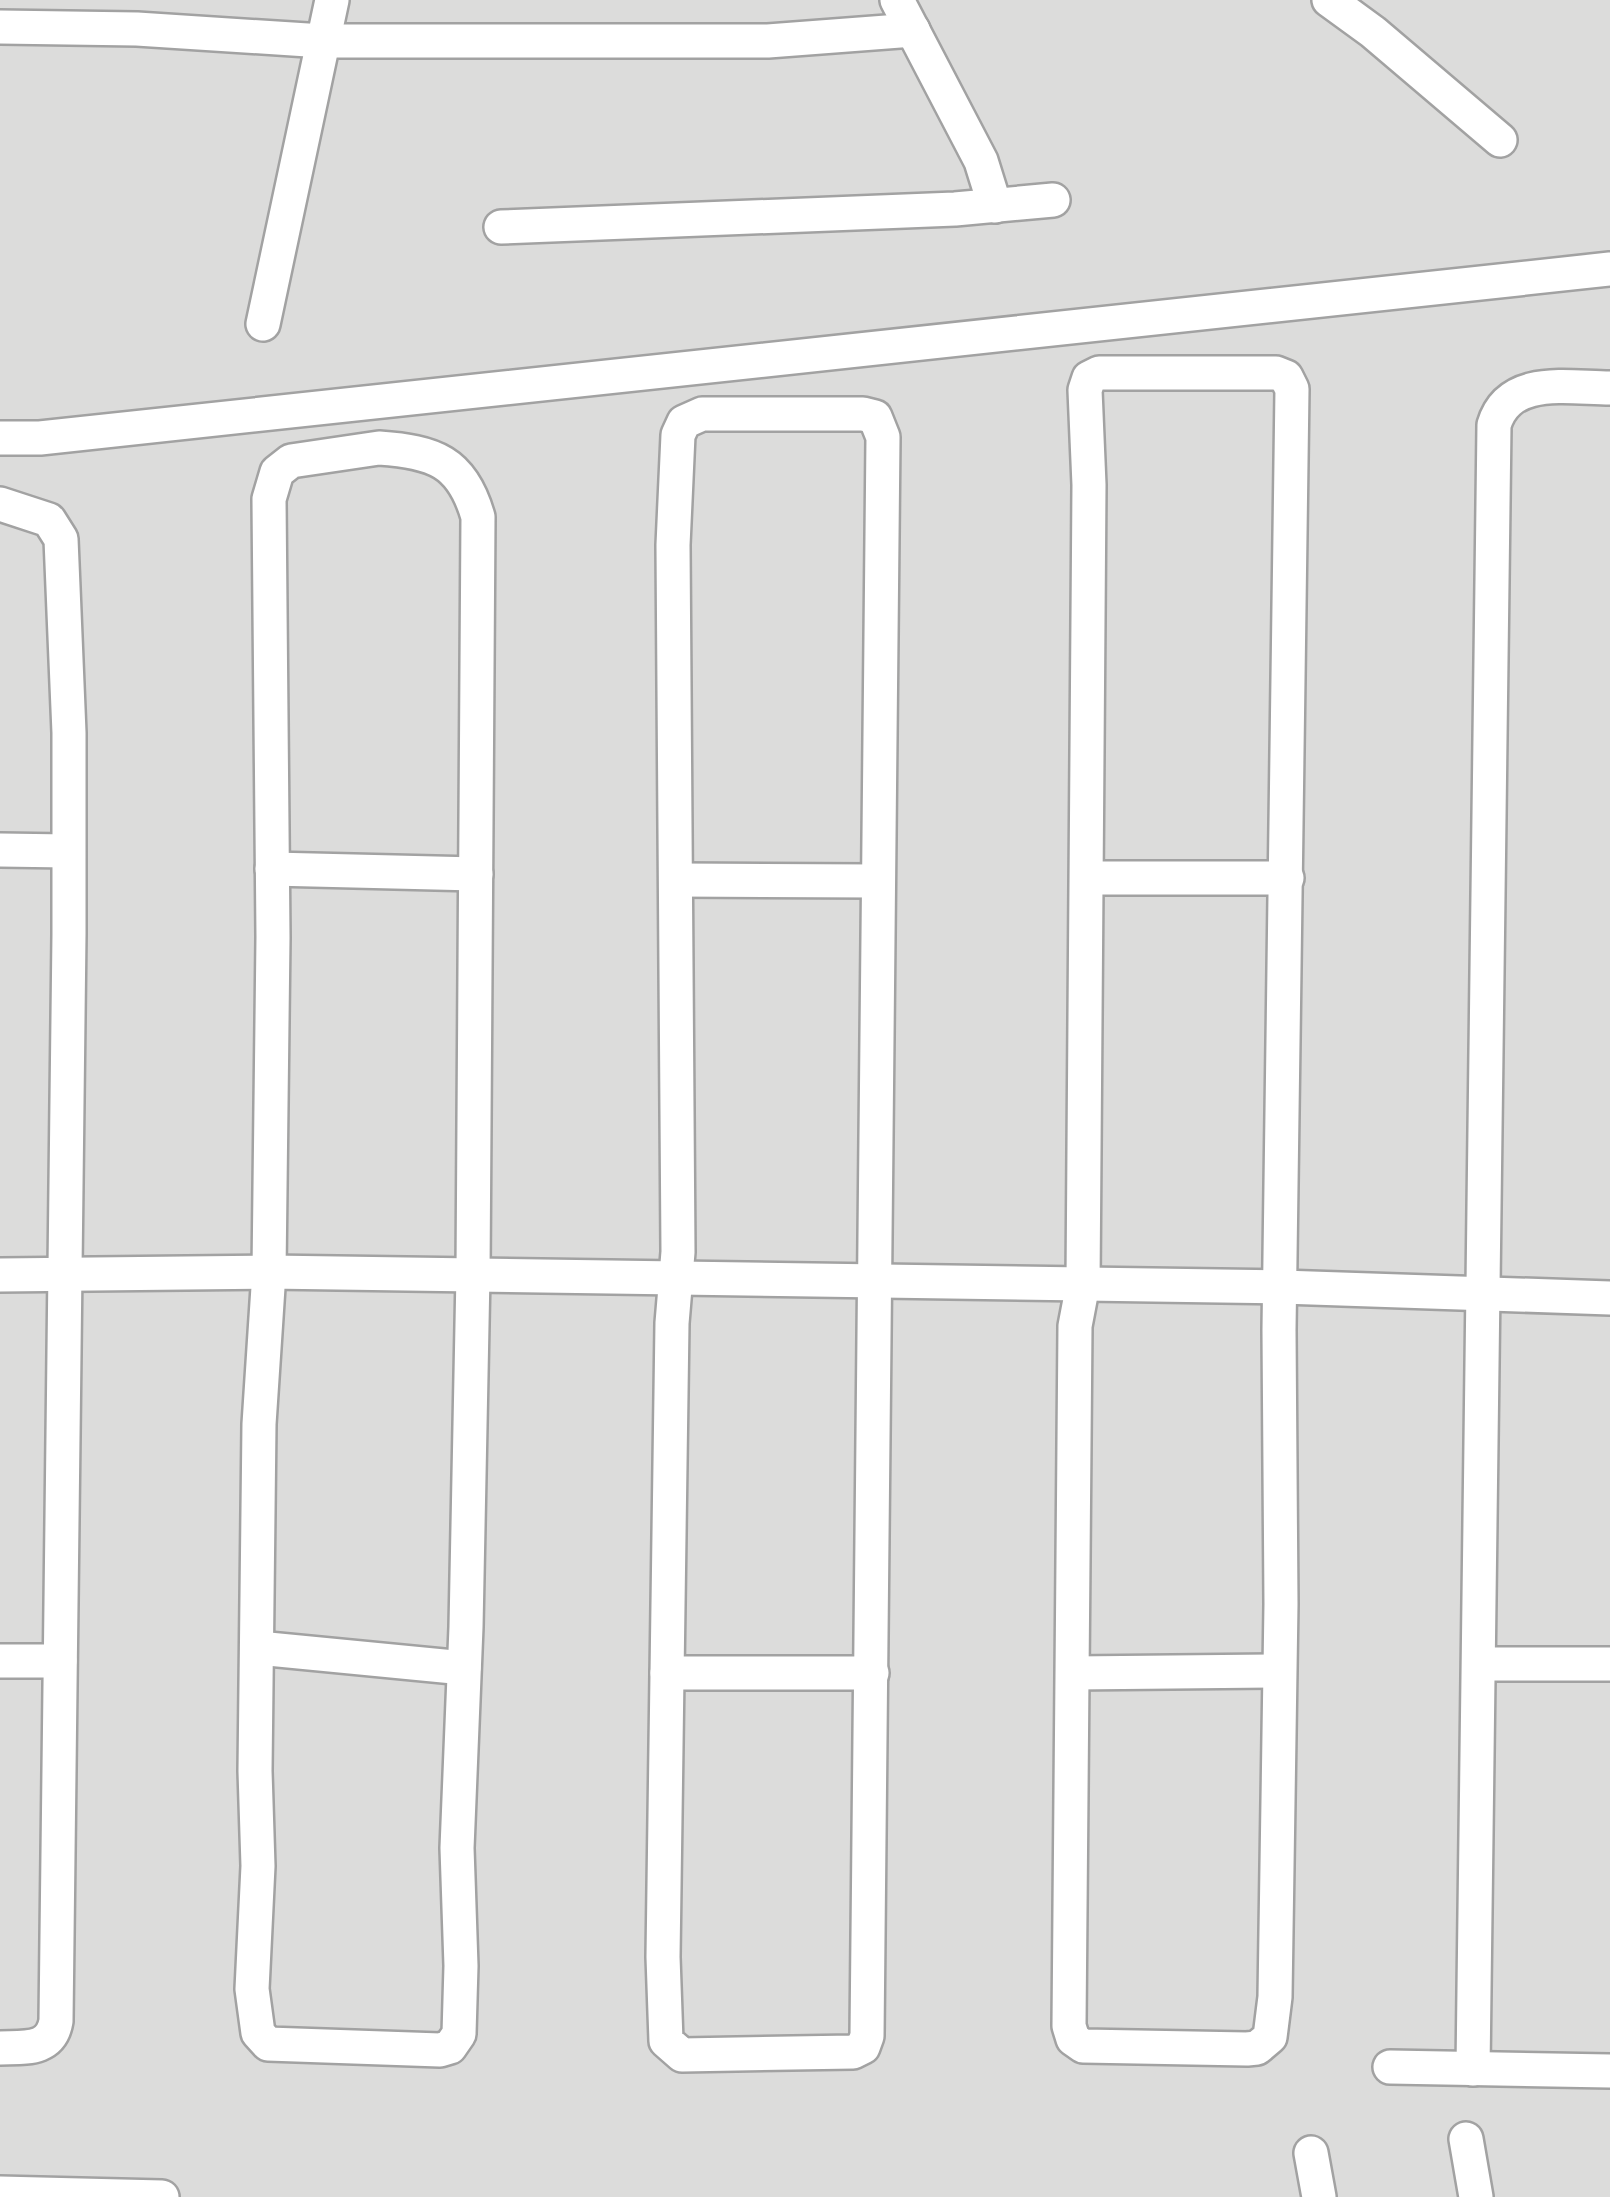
<svg xmlns="http://www.w3.org/2000/svg" width="1610" height="2197" viewBox="0 0 1610 2197" font-family="Rubik,sans-serif">
	<style>
		.residential { fill: #dcdcdb }
		.lines { fill: none; stroke-linecap: round; stroke-linejoin: round }
		.minor-casing { stroke: #a2a2a2; stroke-width: 38 }
		.minor { stroke: #fff; stroke-width: 33 }
	</style>
	<rect width="100%" height="100%" fill="#eeece6"/>
	<rect class="residential" x="0" y="0" width="1610" height="2197"/>
	<g class="lines">
		<defs>
			<g id="minor">
				<path d="M897 0 981 161 995 206"/>
				<path d="M1329 0 1373 32 1500 140"/>
				<path d="M0 27 137 29 323 41H768L913 30"/>
				<path d="M501 227 955 209 1053 200"/>
				<path d="M263 324 332 0"/>
				<path d="M1099 373H1276L1286 377 1292 389 1279 1330 1281 1604 1275 1997 1270 2037 1257 2048 1247 2049 1083 2046 1073 2039 1069 2026 1075 1326 1083 1284 1089 485 1085 390 1089 378Z"/>
				<path d="M863 414 875 417 883 437 867 2036 863 2047 853 2052 682 2055 666 2041 663 1957 672 1323 678 1252 673 545 678 435 684 422 702 414Z"/>
				<path d="M0 438H40L1610 269"/>
				<path d="M379 448C434 452 462 461 478 517L473 1274 466 1627 457 1848 461 1966 459 2034 450 2047 440 2050 268 2044 258 2033 252 1989 258 1866 255 1771 259 1424 269 1272 273 937 269 499 277 472 291 461Z"/>
				<path d="M0 504 49 520 61 539 69 733V934L56 2021C51 2051 25 2047 0 2048"/>
				<path d="M0 850 68 851"/>
				<path d="M272 869 476 874"/>
				<path d="M1087 878H1287"/>
				<path d="M678 880 876 881"/>
				<path d="M0 1275 269 1272 1282 1287 1610 1298"/>
				<path d="M258 1648 464 1668"/>
				<path d="M0 1661H60"/>
				<path d="M1479 1664H1610"/>
				<path d="M667 1673H872"/>
				<path d="M1073 1673 1279 1671"/>
				<path d="M1390 2067 1610 2071"/>
				<path d="M1473 2069 1494 425C1509 375 1568 388 1610 388"/>
				<path d="M1466 2139 1476 2197"/>
				<path d="M1311 2153 1319 2197"/>
				<path d="M0 2193 162 2197"/>
			</g>
		</defs>
		<use href="#minor" class="minor-casing"/>
		<use href="#minor" class="minor"/>
	</g>
</svg>
